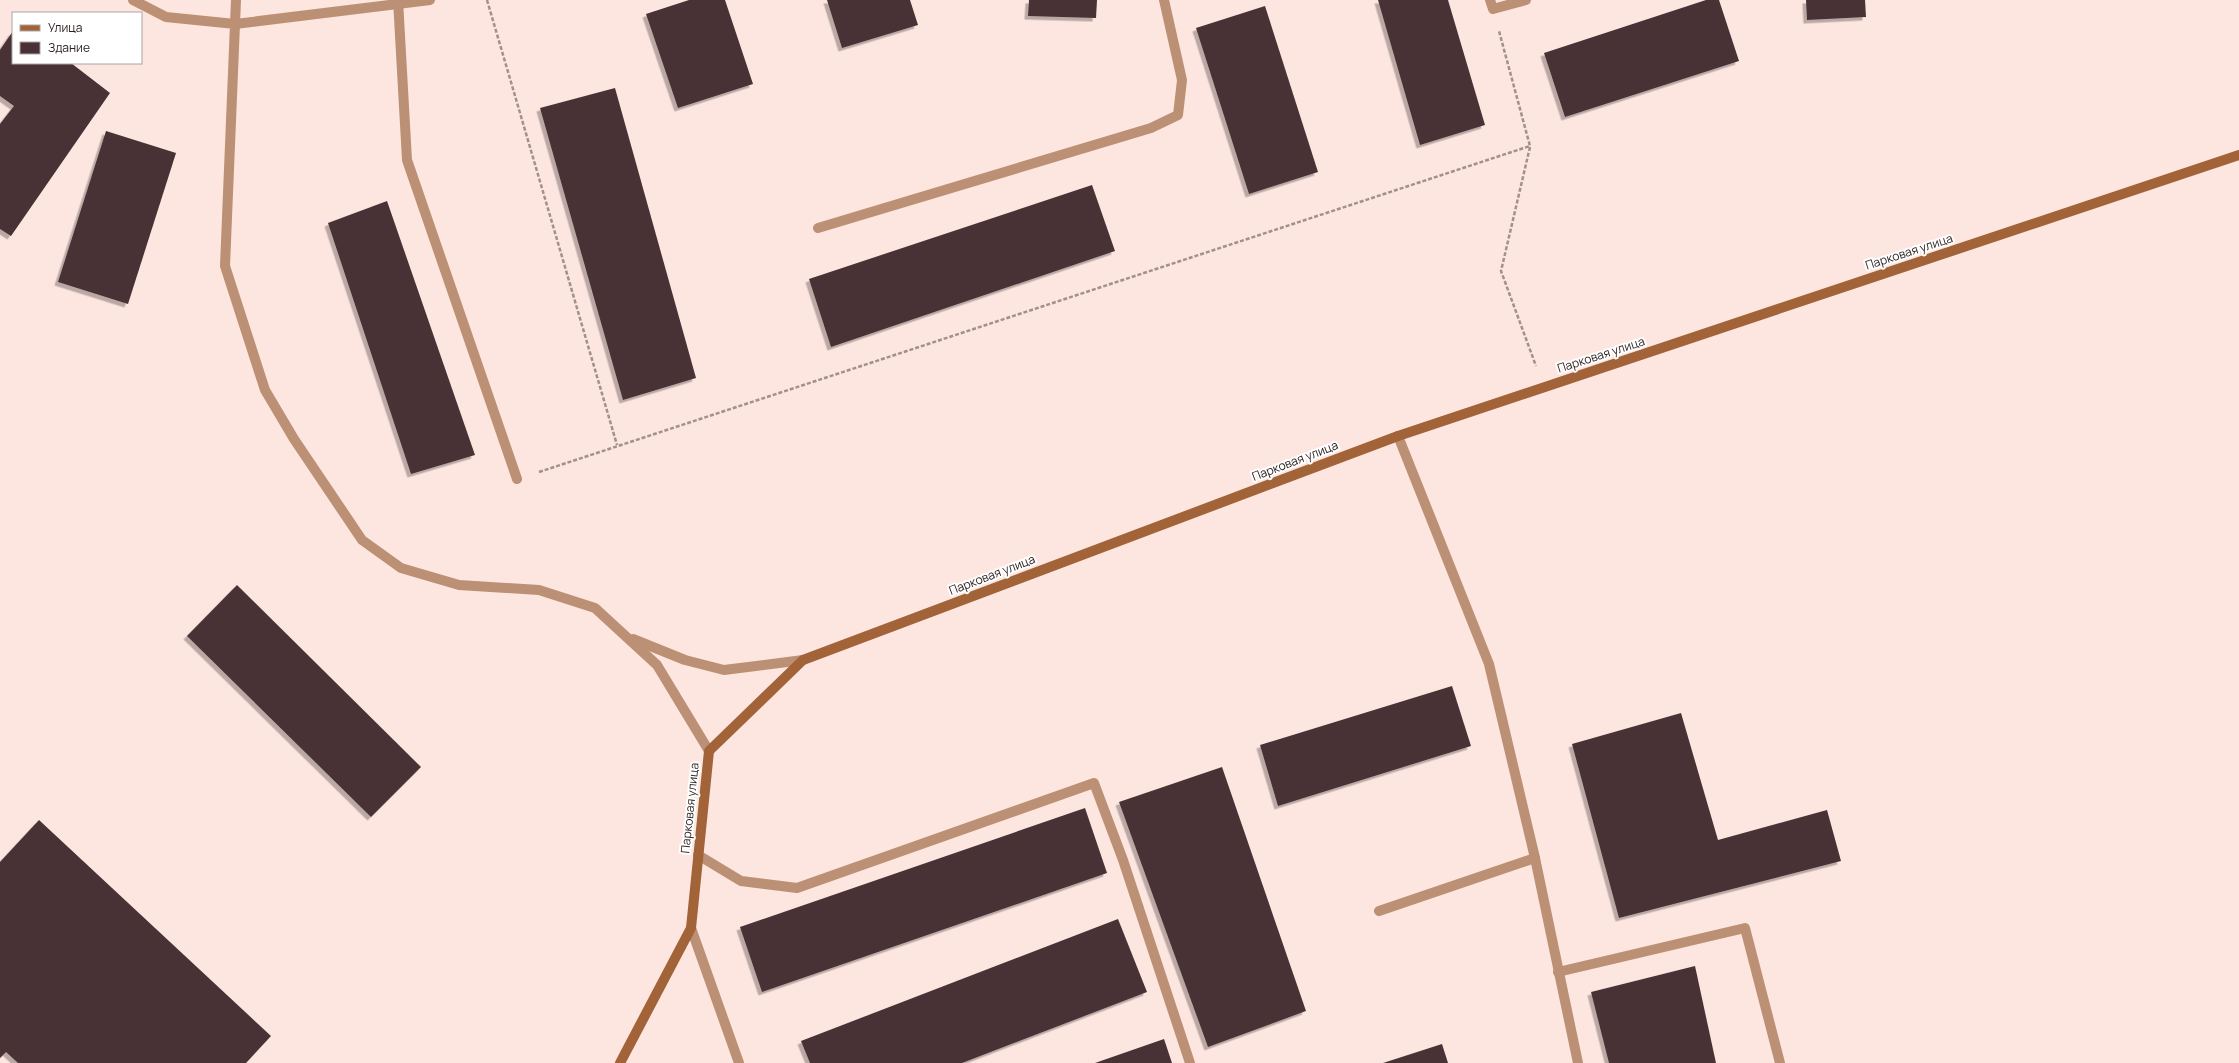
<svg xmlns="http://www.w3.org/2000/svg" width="2239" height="1063" viewBox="0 0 2239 1063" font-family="Manrope,sans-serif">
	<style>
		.building { fill: #493136; filter: url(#shadow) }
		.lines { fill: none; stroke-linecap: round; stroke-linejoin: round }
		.path { stroke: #a3908c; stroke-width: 2.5; stroke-dasharray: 4 2; stroke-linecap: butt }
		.lane { stroke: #bc9074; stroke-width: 10 }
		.street { stroke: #bc9074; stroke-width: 10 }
		.secondary { stroke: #a16337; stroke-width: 10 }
		.labels { text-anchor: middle; stroke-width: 4; stroke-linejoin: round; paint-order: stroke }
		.street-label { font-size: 12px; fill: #2a1f1d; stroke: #fff }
	</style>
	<defs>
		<filter id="shadow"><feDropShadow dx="-3.5" dy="3.5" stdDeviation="0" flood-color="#0004"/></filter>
	</defs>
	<rect width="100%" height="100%" fill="#fde5e0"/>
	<g class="building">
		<path d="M689 0H725L753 84 678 108 646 14Z"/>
		<path d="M827 0H910L918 25 842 48Z"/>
		<path d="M1029 0H1097L1096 18 1028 16Z"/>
		<path d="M1378 0H1448L1485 125 1420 145Z"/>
		<path d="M1706 0H1719L1739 61 1565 117 1544 53Z"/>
		<path d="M1806 0H1865L1866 17 1807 20Z"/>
		<path d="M1265 6 1318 172 1249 194 1196 28Z"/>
		<path d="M13 31V63H71L110 93 11 236 0 229V124L14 106 0 96V50Z"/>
		<path d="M615 88 696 378 623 400 540 108Z"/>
		<path d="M106 131 176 153 128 304 58 282Z"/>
		<path d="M1092 185 1115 251 831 347 809 279Z"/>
		<path d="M387 201 475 455 411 474 328 223Z"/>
		<path d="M237 585 421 767 371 817 187 636Z"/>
		<path d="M1452 686 1471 746 1278 806 1260 745Z"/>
		<path d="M1681 713 1718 840 1827 810 1841 861 1619 918 1572 744Z"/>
		<path d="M1222 767 1306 1011 1208 1047 1119 802Z"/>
		<path d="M1085 808 1107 873 762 992 740 927Z"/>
		<path d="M39 820 271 1036 246 1063H18L6 1052 0 1058V862Z"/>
		<path d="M1118 919 1147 992 962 1063H810L801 1041Z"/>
		<path d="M1695 966 1716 1063H1609L1591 992Z"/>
		<path d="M1164 1039 1172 1063H1095Z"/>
		<path d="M1442 1044 1448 1063H1383Z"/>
	</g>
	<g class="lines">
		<g class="path">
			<path d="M487 0 617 445"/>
			<path d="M1530 147 1501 271 1536 366"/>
			<path d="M539 472 1530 146 1499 31"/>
		</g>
		<g class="lane">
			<path d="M398 0 407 160 517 479"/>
			<path d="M1490 0 1493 9 1526 0"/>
			<path d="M235 24 430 0"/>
			<path d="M818 228 1151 128 1178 115 1182 80 1164 0"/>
			<path d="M1398 436 1489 664 1535 858 1578 1063"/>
			<path d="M698 855 741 881 797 888 1094 783 1123 860 1190 1063"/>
			<path d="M1379 911 1535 858"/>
			<path d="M691 928 739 1063"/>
			<path d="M1558 972 1745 928 1780 1063"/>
		</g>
		<g class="street">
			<path d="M133 0 166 17 235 24 225 266 265 390 294 439 362 540 401 568 459 585 539 590 595 608 657 665 709 751"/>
			<path d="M235 24 236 0"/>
			<path d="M633 639 685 660 724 670 803 660"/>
		</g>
		<path class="secondary" d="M620 1063 691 928 709 751 803 660 1398 436 2239 155"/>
	</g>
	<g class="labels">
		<g class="street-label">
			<text transform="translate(1909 252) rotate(-18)" y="4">Парковая улица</text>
			<text transform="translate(1601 355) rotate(-18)" y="4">Парковая улица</text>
			<text transform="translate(1295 461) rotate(-21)" y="4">Парковая улица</text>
			<text transform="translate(992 575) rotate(-21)" y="4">Парковая улица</text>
			<text transform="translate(690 808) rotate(-84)" y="4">Парковая улица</text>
		</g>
	</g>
	<rect x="12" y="12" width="130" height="52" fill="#ffffff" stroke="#aaa5a5"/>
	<rect x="20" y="25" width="20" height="6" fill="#a16337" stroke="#aaa5a5"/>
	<text x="48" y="32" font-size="12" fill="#2a1f1d">Улица</text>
	<rect x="20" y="42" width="20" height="12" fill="#493136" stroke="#aaa5a5"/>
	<text x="48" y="52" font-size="12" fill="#2a1f1d">Здание</text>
</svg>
